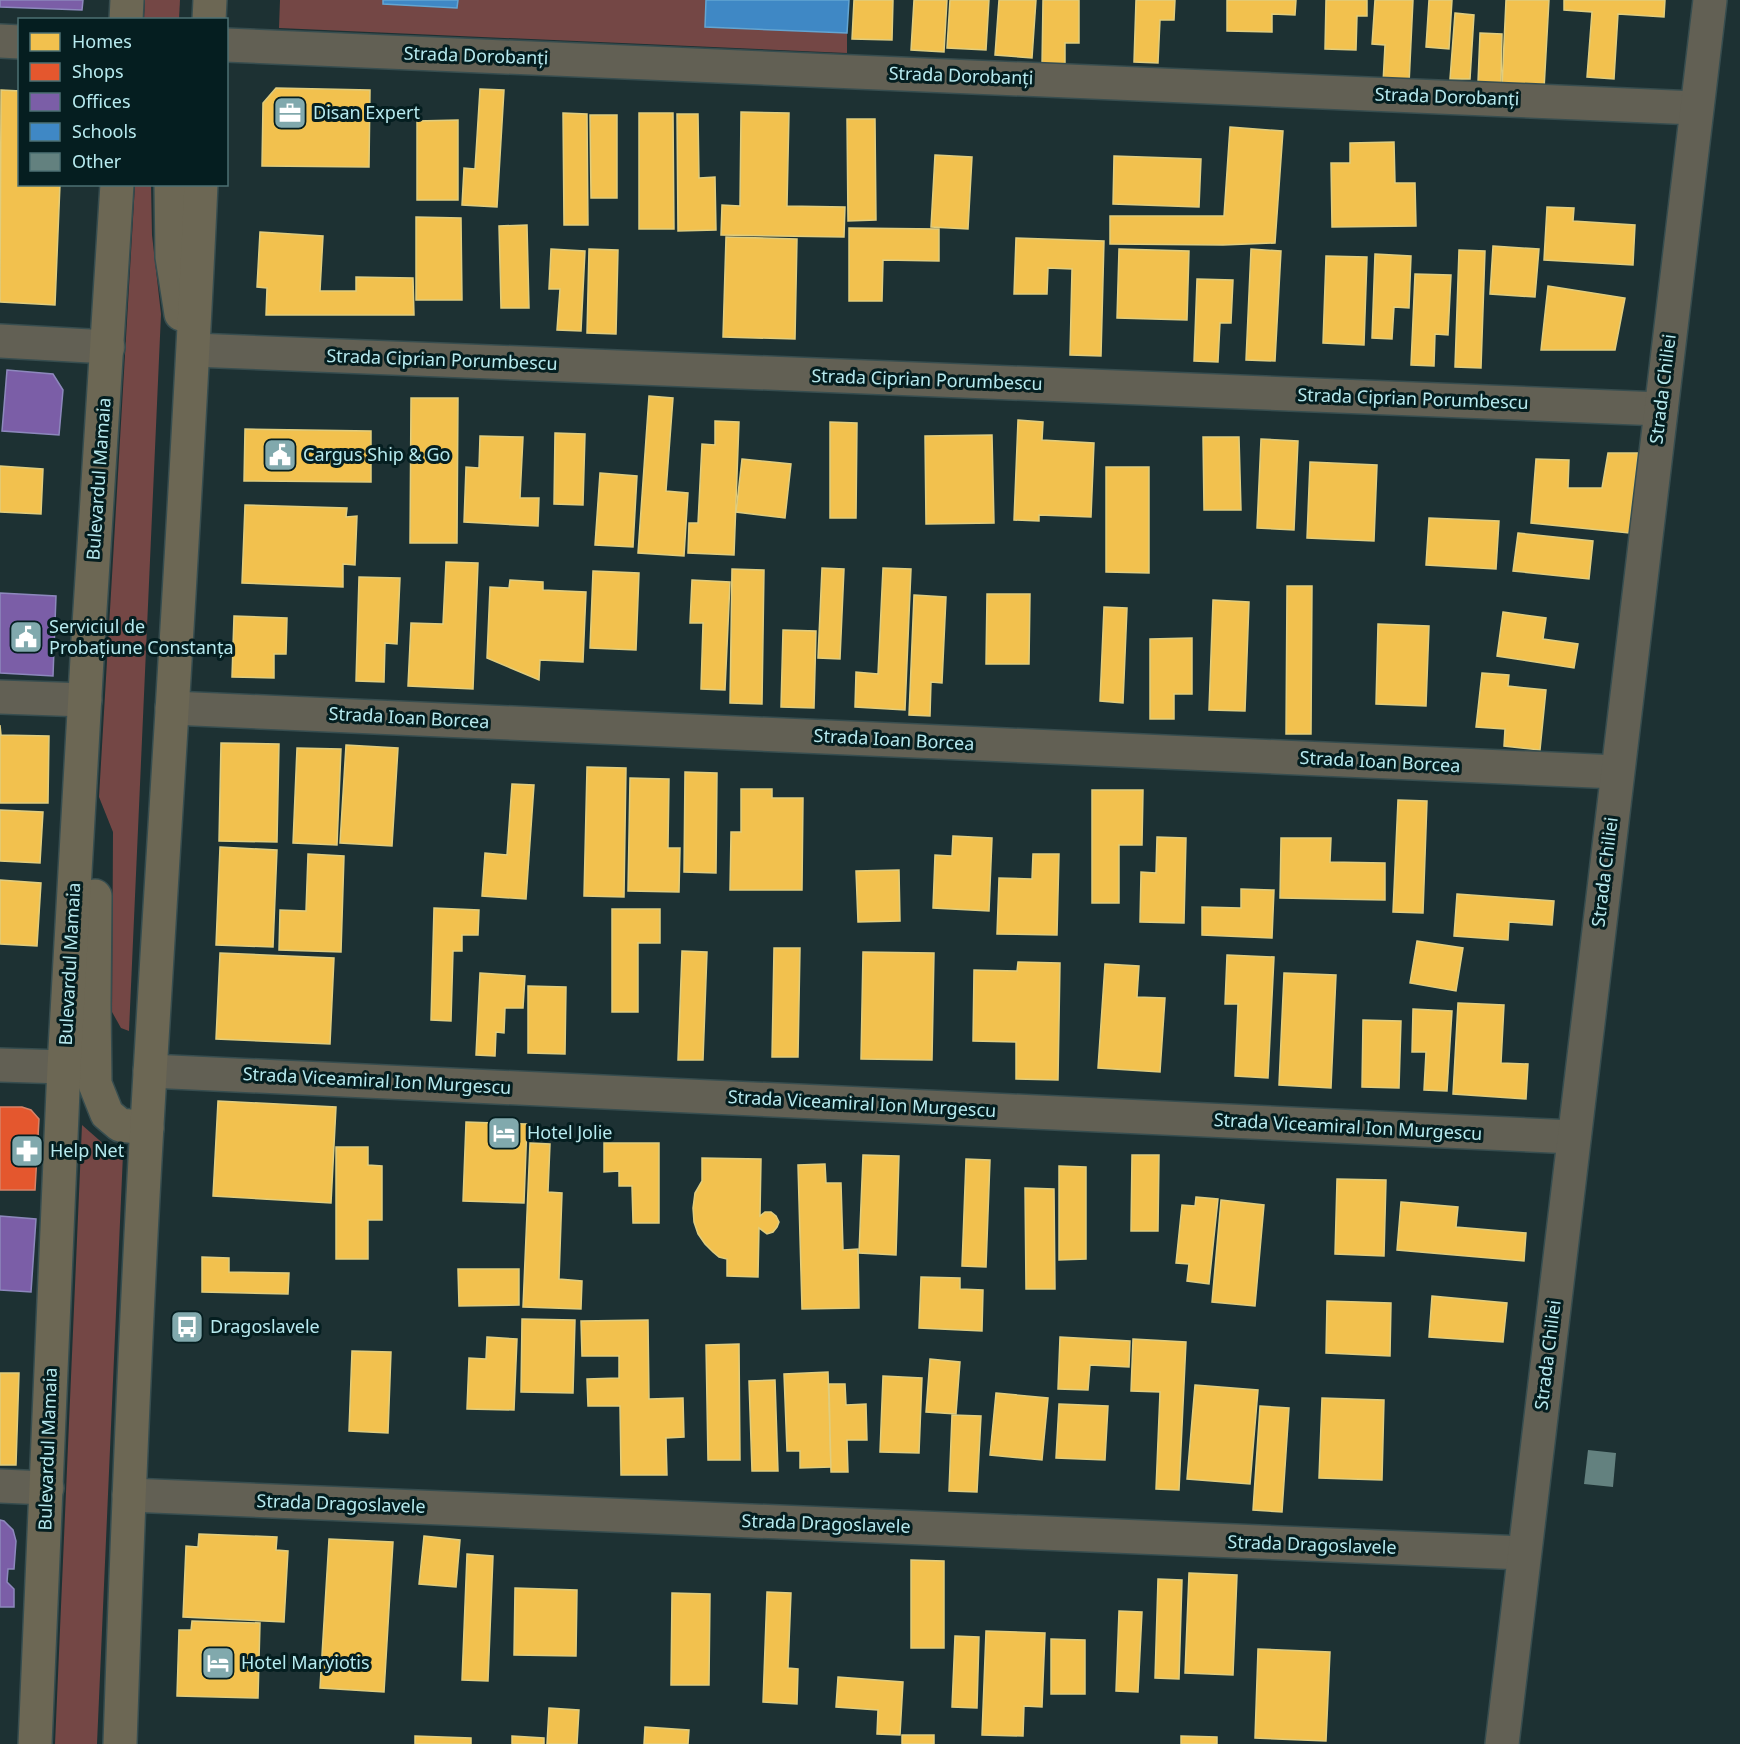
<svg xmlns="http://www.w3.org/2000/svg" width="1740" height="1744" viewBox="0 0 1740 1744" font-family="'Noto Sans',sans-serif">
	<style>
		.green { fill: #744745 }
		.homes { fill: #f2c14e; stroke: #e0cd7e; stroke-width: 1.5 }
		.shops { fill: #e4572e; stroke: #d68368; stroke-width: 1.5 }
		.offices { fill: #7b5ea7; stroke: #8d88bd; stroke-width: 1.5 }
		.schools { fill: #3f88c5; stroke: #63a5d2; stroke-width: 1.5 }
		.building { fill: #63817f }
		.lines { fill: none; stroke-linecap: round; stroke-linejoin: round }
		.minor-casing { stroke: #374d4f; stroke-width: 36 }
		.major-casing { stroke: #374d4f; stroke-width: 36 }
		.minor { stroke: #626054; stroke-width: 33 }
		.major { stroke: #6c6754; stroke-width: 33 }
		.labels { text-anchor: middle; stroke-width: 6; stroke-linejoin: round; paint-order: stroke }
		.street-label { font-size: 18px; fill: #b7eaef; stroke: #051e20 }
		.poi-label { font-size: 18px; fill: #b7eaef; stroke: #051e20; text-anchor: start }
	</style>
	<rect width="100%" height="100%" fill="#1d3133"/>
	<g class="green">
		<path d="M145 0H180L179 19H144Z"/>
		<path d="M280 0H383V4L457 8 458 0H706V27L847 33V53L279 28Z"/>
		<path d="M135 185H151L152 235 161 314 129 1031 121 1028 112 1012 113 832 99 797Z"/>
		<path d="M82 1125 115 1154H123L97 1744H55Z"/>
	</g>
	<g class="homes">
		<path d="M854 0H893L892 40 852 39Z"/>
		<path d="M914 0H947L944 52 911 50Z"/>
		<path d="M950 0H989L986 50 947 48Z"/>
		<path d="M999 0H1036L1032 58 995 55Z"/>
		<path d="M1043 0H1079V43H1065V66H1042Z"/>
		<path d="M1136 0H1175L1174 20H1160L1158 63 1134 62Z"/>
		<path d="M1227 0H1296L1295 15 1272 14V32L1227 31Z"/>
		<path d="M1326 0H1367V16H1357L1356 50 1325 49Z"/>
		<path d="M1375 0H1413L1409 84 1383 83 1385 45 1372 44Z"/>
		<path d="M1429 0H1452L1449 49 1426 47Z"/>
		<path d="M1506 0H1549L1544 89 1502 87Z"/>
		<path d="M1564 0H1665L1664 17 1618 14 1614 79 1587 77 1592 12 1564 10Z"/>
		<path d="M1455 13 1474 15 1470 79H1450Z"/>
		<path d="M1480 33 1502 34 1501 83 1478 82Z"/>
		<path d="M276 88 370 90 369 167 262 166 263 103Z"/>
		<path d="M480 89 504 90 497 207 462 205 464 168 475 169Z"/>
		<path d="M1 90 20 91V184H60L55 305 0 302Z"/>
		<path d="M741 112 789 113 787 206 845 207 844 237 721 235 722 205 740 206Z"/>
		<path d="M563 113 587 114 588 225H564Z"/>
		<path d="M639 113H673L674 229H639Z"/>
		<path d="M677 114H698L699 178 715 177 716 230 678 231Z"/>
		<path d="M590 115H617V198H591Z"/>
		<path d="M847 119H875L876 220 848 221Z"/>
		<path d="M458 120V200H417V121Z"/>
		<path d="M1230 127 1283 131 1275 243 1223 245 1110 244V216H1224Z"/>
		<path d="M1394 142 1395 183H1415L1416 226 1332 227 1331 163H1350V143Z"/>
		<path d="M935 155 972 157 968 229 931 227Z"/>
		<path d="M1114 156 1201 159 1199 207 1113 204Z"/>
		<path d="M1547 207 1574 208 1573 221 1635 225 1633 265 1544 260Z"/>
		<path d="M416 217 461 218 462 300H416Z"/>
		<path d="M527 225 529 308H501L499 226Z"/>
		<path d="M849 228 939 229V261L883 260 882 301H849Z"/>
		<path d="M260 232 323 236 320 291H356V277L413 278 414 315H266L267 288 257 287Z"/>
		<path d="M726 237 797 239 795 339 723 337Z"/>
		<path d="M1016 238 1104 241 1101 356 1070 355 1072 269 1048 268 1047 294H1014Z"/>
		<path d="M1493 246 1539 249 1535 297 1490 294Z"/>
		<path d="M551 249 585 251 581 331 557 330 560 289H549Z"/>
		<path d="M589 249 618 250 616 334 587 333Z"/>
		<path d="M1119 249 1189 251 1187 320 1117 318Z"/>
		<path d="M1251 249 1281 251 1275 361 1246 360Z"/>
		<path d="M1459 250 1485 251 1481 368 1455 367Z"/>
		<path d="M1375 254 1411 256 1409 308 1394 307 1392 339 1372 338Z"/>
		<path d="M1326 256 1367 257 1364 345 1323 343Z"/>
		<path d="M1415 274 1451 275 1448 335 1435 334 1434 366 1411 365Z"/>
		<path d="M1197 279 1233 280 1231 323H1220L1218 362 1194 361Z"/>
		<path d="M1548 286 1625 298 1615 350H1541Z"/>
		<path d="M649 396 673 398 666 491 688 493 684 556 638 553Z"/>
		<path d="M411 398H458L457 543H410Z"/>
		<path d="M1018 420 1043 422 1042 440 1094 443 1091 517 1039 515V521L1014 520Z"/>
		<path d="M715 421 739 422 734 555 688 553 689 523H698L702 444 715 445Z"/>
		<path d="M830 422 857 423 856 518H830Z"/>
		<path d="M245 429 371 431V482L244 481Z"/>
		<path d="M555 433 585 434 583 505 554 504Z"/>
		<path d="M992 435 994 523 926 524 925 436Z"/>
		<path d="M480 436 523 437 520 498H539L538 526 464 522 466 467 479 468Z"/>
		<path d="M1203 437H1239L1241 510H1204Z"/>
		<path d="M1261 439 1298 441 1294 530 1257 528Z"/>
		<path d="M1608 453H1638L1629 533 1531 523 1536 459 1569 460 1568 488H1602Z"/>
		<path d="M742 459 791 464 785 518 736 512Z"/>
		<path d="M1310 462 1377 465 1374 541 1307 538Z"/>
		<path d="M0 466 43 469 41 514 0 512Z"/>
		<path d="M1106 467H1149V573L1106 572Z"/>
		<path d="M600 473 637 476 633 547 595 545Z"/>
		<path d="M245 505 347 508 346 517 357 516 355 565 343 564V587L242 583Z"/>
		<path d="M1429 518 1499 521 1496 569 1426 565Z"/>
		<path d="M1518 533 1593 541 1589 579 1513 571Z"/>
		<path d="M446 562 478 563 473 689 408 686 411 623 443 624Z"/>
		<path d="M822 568 844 569 840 659 818 658Z"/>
		<path d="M883 568 911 569 905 710 855 707 856 672 878 674Z"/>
		<path d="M732 569 764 570 762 704 730 703Z"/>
		<path d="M593 571 639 573 636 650 590 648Z"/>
		<path d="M359 577 400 578 397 644 385 643 384 682 356 681Z"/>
		<path d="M510 580 543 582V590L586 592 583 662 540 660 539 680 487 658 490 587 509 588Z"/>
		<path d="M692 580 730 582 725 690 701 689 703 623H690Z"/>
		<path d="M1287 586H1312L1311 734H1286Z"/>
		<path d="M987 594H1030L1029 664H986Z"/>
		<path d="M914 595 946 597 942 683 931 682 930 716 909 715Z"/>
		<path d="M1213 600 1249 602 1245 711 1209 710Z"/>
		<path d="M1104 607 1127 608 1123 703 1100 701Z"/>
		<path d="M1503 612 1546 618 1543 639 1578 644 1574 668 1497 656Z"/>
		<path d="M234 616 287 618 286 654H274V678L232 677Z"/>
		<path d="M1378 624 1429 626 1426 706 1376 704Z"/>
		<path d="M783 630 816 631 814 708 781 707Z"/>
		<path d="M1192 638V694H1174V719H1150V639Z"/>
		<path d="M1482 673 1509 675 1508 686 1546 690 1540 750 1504 746 1505 729 1476 727Z"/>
		<path d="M0 725 1 735 49 736 48 803H0Z"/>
		<path d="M221 743 279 744 277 842 219 841Z"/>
		<path d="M346 745 398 748 392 846 340 843Z"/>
		<path d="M297 748 341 749 337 845 293 843Z"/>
		<path d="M587 767 626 768 624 897 584 896Z"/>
		<path d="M685 772 717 773 716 873 684 872Z"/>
		<path d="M630 778 669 779 668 848H680L679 892 628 891Z"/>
		<path d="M512 784 534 785 526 899 482 896 485 853 507 855Z"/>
		<path d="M741 789H772V798H803L802 890H730L731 832H741Z"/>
		<path d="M1092 790H1143L1142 845H1119V903H1092Z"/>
		<path d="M1398 800 1427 801 1423 913 1393 912Z"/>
		<path d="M0 810 43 812 40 863 0 861Z"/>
		<path d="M953 836 992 838 989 911 933 908 935 855 952 856Z"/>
		<path d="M1157 837 1186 838 1184 923 1140 922 1141 872 1156 873Z"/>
		<path d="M1281 838H1331L1330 862 1385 863V900L1280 898Z"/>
		<path d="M220 847 277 850 273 947 216 945Z"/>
		<path d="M308 854 344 856 341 952 279 950 280 910 306 911Z"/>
		<path d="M1033 854H1059L1057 935 997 934 999 878 1032 879Z"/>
		<path d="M899 870 900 921 858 922 856 871Z"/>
		<path d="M0 880 41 883 37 946 0 944Z"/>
		<path d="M1241 889 1274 890 1272 938 1202 935V907L1241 908Z"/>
		<path d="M1457 894 1554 901 1552 925 1509 922 1508 940 1454 936Z"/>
		<path d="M434 908 479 910 478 935H462V951H453L451 1021 431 1020Z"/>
		<path d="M612 909H660V943H638V1012H612Z"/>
		<path d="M1417 941 1463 948 1456 991 1410 983Z"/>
		<path d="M774 948H800L798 1057H772Z"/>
		<path d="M682 951 707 952 703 1060H678Z"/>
		<path d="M863 952 934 953 932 1060 861 1059Z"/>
		<path d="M220 953 334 958 330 1044 216 1039Z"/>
		<path d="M1227 955 1274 957 1268 1078 1235 1076 1238 1004H1225Z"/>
		<path d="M1018 962 1060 963 1058 1080 1016 1079V1042L973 1041 974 970 1017 971Z"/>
		<path d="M1105 964 1139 966 1137 997 1165 998 1160 1072 1098 1068Z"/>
		<path d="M480 973 525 976 523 1008H505L504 1033 496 1032 495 1056 476 1055Z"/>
		<path d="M1284 973 1336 975 1331 1088 1279 1085Z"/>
		<path d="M528 986 566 987 565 1054 528 1053Z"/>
		<path d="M1458 1003 1504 1005 1501 1063 1528 1064 1526 1099 1453 1094Z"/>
		<path d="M1413 1009 1452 1011 1447 1091 1424 1090 1426 1052H1412Z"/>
		<path d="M1363 1020 1401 1021 1399 1088 1362 1087Z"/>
		<path d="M218 1101 336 1107 331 1203 213 1196Z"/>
		<path d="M466 1122 527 1124 524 1203 463 1201Z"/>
		<path d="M530 1143 550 1144 548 1192 562 1193 559 1279 582 1281 581 1309 523 1307Z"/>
		<path d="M604 1143H659V1223H633L632 1186H619V1171L604 1172Z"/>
		<path d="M336 1147H368V1165L382 1166V1220H368V1259H336Z"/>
		<path d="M863 1155 899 1156 896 1255 859 1253Z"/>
		<path d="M1132 1155H1159L1158 1231H1131Z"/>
		<path d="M702 1158 761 1159 760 1216 765 1212H771L776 1216 779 1222 777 1227 773 1232 767 1234 759 1228 758 1277 727 1276V1259L719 1257 713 1252 705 1244 698 1234 694 1222 693 1208 695 1193 702 1181Z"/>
		<path d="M966 1159 990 1160 986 1267 962 1266Z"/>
		<path d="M825 1164 826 1183H841L843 1250 858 1249 859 1308 802 1309 798 1165Z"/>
		<path d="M1059 1166 1086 1167V1259L1059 1260Z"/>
		<path d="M1337 1179 1386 1180 1384 1256 1335 1254Z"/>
		<path d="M1025 1188 1054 1189 1055 1289H1026Z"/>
		<path d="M1196 1197 1218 1199 1209 1284 1187 1281 1189 1264 1176 1263 1182 1205 1195 1206Z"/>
		<path d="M1221 1200 1264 1205 1255 1306 1212 1302Z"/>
		<path d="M1401 1202 1458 1207 1456 1227 1526 1233 1524 1261 1397 1250Z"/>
		<path d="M202 1257 229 1258V1272L289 1273 288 1294 202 1292Z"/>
		<path d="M458 1269H519V1305L459 1306Z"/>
		<path d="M921 1277 960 1278V1289L983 1290 982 1331 919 1328Z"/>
		<path d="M1432 1296 1507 1303 1503 1342 1429 1337Z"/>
		<path d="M1327 1301 1391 1303 1390 1356 1326 1353Z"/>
		<path d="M522 1319 575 1320 573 1393 521 1392Z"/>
		<path d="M648 1320 649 1399 683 1398 684 1437 666 1438 667 1475H621L620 1406H588L587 1379 619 1378V1356H582L581 1321Z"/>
		<path d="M487 1337 517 1339 514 1410 467 1409 469 1358 486 1359Z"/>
		<path d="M1060 1337 1130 1341 1129 1367 1090 1365 1088 1390 1058 1389Z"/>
		<path d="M1133 1339 1186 1342 1179 1490 1156 1489 1160 1392 1131 1391Z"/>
		<path d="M739 1344 740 1460H708L706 1345Z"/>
		<path d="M352 1351 391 1352 388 1433 349 1431Z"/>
		<path d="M930 1359 960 1362 956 1414 926 1412Z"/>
		<path d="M828 1372 831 1467 800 1468V1451H787L784 1374Z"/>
		<path d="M0 1373H19L16 1465H0Z"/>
		<path d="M883 1376 922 1378 919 1453 880 1452Z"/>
		<path d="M775 1380 778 1471H752L749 1381Z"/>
		<path d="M829 1384H845L846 1405 866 1404 867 1440H847L848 1472H831Z"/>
		<path d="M1195 1385 1258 1390 1250 1484 1187 1479Z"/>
		<path d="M996 1393 1048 1398 1042 1460 990 1455Z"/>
		<path d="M1322 1398 1384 1400 1382 1480 1319 1478Z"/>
		<path d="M1059 1404 1108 1406 1105 1460 1056 1458Z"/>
		<path d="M1260 1406 1289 1408 1282 1512 1253 1510Z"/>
		<path d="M952 1415 981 1416 977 1492 949 1491Z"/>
		<path d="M199 1534 277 1537 276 1550 288 1551 284 1622 183 1617 186 1546 198 1547Z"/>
		<path d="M424 1536 460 1540 456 1587 419 1584Z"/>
		<path d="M329 1539 393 1542 384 1692 320 1688Z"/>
		<path d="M467 1554 493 1556 488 1681 462 1680Z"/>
		<path d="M911 1560 944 1561V1648H911Z"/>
		<path d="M1189 1573 1237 1575 1233 1675 1185 1673Z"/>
		<path d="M1158 1579 1182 1580 1179 1679 1155 1678Z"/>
		<path d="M515 1588 577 1590 576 1656 514 1655Z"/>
		<path d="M767 1592 791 1593 788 1668 798 1669 797 1704 763 1702Z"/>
		<path d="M672 1593 710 1594 709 1685H671Z"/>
		<path d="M1119 1611 1142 1612 1138 1692 1116 1691Z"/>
		<path d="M192 1621 260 1623 258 1698 177 1696 179 1630H191Z"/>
		<path d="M986 1631 1045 1633 1042 1707 1024 1706 1023 1736 982 1735Z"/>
		<path d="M955 1636 979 1637 977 1708 952 1707Z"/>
		<path d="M1051 1639 1085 1640V1694H1051Z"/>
		<path d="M1258 1649 1330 1652 1326 1741 1255 1738Z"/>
		<path d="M838 1677 903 1682 900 1735 877 1734 878 1710 836 1707Z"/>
		<path d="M549 1708 579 1710 577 1744H547Z"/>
		<path d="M645 1727 689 1730 688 1744H644Z"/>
		<rect x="902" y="1735" width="32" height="9"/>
		<path d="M415 1736 471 1738V1744H415Z"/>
		<path d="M512 1736 544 1738V1744H512Z"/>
		<path d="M1181 1736 1217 1737V1744H1181Z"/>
	</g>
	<path class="shops" d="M0 1107H22L31 1110 39 1119 35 1190H0Z"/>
	<g class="offices">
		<path d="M0 0H83L82 10 0 7Z"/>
		<path d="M7 370 53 374 63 390 59 435 2 431Z"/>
		<path d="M0 593 56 596 53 676 0 673Z"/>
		<path d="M0 1216 36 1219 31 1292 0 1290Z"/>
		<path d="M0 1520 4 1521 13 1530 16 1541 14 1569H8L7 1582 14 1589V1607H0Z"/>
	</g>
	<g class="schools">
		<path d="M383 0H458L457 8 383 4Z"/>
		<path d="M706 0H849L847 33 705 27Z"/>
	</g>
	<path class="building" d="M1588 1450 1616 1453 1613 1487 1584 1484Z"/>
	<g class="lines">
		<defs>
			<g id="minor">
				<path d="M0 41 20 42"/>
				<path d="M226 45 1696 108"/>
				<path d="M0 341 108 347"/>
				<path d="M194 350 1661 409"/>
				<path d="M0 697 85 700"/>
				<path d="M172 708 1617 772"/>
				<path d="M0 1065 64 1067"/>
				<path d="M150 1071 1574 1137"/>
				<path d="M0 1486 47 1488"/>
				<path d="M129 1495 1524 1553"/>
				<path d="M1502 1744 1710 0"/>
			</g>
			<g id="major">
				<path d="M126 20 127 0"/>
				<path d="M209 20 210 0"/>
				<path d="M171 184 172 257 181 314"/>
				<path d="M95 896 94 1004 95 1084 107 1114 120 1125 147 1128"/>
				<path d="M35 1744 64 1067 88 641 117 184"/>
				<path d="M120 1744C127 1537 135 1331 147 1125 165 811 187 498 201 184"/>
			</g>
		</defs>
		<use href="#minor" class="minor-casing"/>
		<use href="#major" class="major-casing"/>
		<use href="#minor" class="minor"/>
		<use href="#major" class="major"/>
	</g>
	<defs>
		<symbol id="office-square" viewBox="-11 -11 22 22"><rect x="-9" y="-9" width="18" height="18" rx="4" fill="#81a9ad" stroke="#051e20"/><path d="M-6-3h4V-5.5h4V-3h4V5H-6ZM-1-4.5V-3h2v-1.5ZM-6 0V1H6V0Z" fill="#fff"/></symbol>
		<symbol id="civic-square" viewBox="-11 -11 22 22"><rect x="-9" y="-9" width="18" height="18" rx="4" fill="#81a9ad" stroke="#051e20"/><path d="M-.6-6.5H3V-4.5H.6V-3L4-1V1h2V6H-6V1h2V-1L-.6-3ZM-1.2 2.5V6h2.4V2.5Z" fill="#fff"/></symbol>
		<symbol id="hotel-square" viewBox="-11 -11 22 22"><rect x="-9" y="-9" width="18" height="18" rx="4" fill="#81a9ad" stroke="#051e20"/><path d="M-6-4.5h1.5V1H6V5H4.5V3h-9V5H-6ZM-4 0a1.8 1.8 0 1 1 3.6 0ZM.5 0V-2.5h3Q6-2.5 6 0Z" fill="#fff"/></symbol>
		<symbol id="pharmacy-square" viewBox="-11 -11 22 22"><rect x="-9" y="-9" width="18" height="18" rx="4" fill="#81a9ad" stroke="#051e20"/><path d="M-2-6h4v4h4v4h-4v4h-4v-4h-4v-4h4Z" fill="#fff"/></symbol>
		<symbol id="bus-square" viewBox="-11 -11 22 22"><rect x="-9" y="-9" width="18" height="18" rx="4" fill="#81a9ad" stroke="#051e20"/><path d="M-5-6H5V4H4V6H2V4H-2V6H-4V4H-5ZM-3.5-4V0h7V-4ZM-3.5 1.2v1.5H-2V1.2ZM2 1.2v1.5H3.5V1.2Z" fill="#fff"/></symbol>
	</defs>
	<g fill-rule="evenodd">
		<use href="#office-square" x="271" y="94" width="38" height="38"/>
		<use href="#civic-square" x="261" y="436" width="38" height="38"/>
		<use href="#civic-square" x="7" y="618" width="38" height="38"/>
		<use href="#hotel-square" x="485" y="1114" width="38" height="38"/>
		<use href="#pharmacy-square" x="8" y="1132" width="38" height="38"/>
		<use href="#bus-square" x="168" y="1308" width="38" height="38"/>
		<use href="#hotel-square" x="199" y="1644" width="38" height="38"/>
	</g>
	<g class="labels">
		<g class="street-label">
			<text transform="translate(476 56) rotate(2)" y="6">Strada Dorobanți</text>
			<text transform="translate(961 76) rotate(2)" y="6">Strada Dorobanți</text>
			<text transform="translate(1447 97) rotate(2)" y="6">Strada Dorobanți</text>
			<text transform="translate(442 360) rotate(2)" y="6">Strada Ciprian Porumbescu</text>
			<text transform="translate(927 380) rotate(2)" y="6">Strada Ciprian Porumbescu</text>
			<text transform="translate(1663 389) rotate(-83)" y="6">Strada Chiliei</text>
			<text transform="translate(1413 399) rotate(2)" y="6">Strada Ciprian Porumbescu</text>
			<text transform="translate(99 479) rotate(-86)" y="6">Bulevardul Mamaia</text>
			<text transform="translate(409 718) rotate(3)" y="6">Strada Ioan Borcea</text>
			<text transform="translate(894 740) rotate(3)" y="6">Strada Ioan Borcea</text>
			<text transform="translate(1380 762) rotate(3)" y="6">Strada Ioan Borcea</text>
			<text transform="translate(1605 872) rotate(-83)" y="6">Strada Chiliei</text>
			<text transform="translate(70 964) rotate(-87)" y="6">Bulevardul Mamaia</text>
			<text transform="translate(377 1081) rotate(3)" y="6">Strada Viceamiral Ion Murgescu</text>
			<text transform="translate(862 1104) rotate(3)" y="6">Strada Viceamiral Ion Murgescu</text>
			<text transform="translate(1348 1127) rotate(3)" y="6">Strada Viceamiral Ion Murgescu</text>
			<text transform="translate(1548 1355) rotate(-83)" y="6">Strada Chiliei</text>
			<text transform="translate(48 1449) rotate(-88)" y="6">Bulevardul Mamaia</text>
			<text transform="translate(341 1504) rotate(2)" y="6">Strada Dragoslavele</text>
			<text transform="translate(826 1524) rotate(2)" y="6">Strada Dragoslavele</text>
			<text transform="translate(1312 1545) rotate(2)" y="6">Strada Dragoslavele</text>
		</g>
		<g class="poi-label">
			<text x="313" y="119">Disan Expert</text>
			<text x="303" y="461">Cargus Ship &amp; Go</text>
			<text x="49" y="633">Serviciul de<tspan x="49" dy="21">Probațiune Constanța</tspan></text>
			<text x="527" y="1139">Hotel Jolie</text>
			<text x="50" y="1157">Help Net</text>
			<text x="210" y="1333">Dragoslavele</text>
			<text x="241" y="1669">Hotel Maryiotis</text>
		</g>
	</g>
	<rect x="18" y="18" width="210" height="168" fill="#051e20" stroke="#4c7073" stroke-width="1.5"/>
	<rect x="30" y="33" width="30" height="18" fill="#f2c14e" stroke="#4c7073" stroke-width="1.5"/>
	<text x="72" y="48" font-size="18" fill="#b7eaef">Homes</text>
	<rect x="30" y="63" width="30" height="18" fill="#e4572e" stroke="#4c7073" stroke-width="1.5"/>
	<text x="72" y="78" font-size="18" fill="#b7eaef">Shops</text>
	<rect x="30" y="93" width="30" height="18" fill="#7b5ea7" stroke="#4c7073" stroke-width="1.5"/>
	<text x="72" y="108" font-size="18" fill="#b7eaef">Offices</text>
	<rect x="30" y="123" width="30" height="18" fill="#3f88c5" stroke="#4c7073" stroke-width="1.5"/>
	<text x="72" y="138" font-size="18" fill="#b7eaef">Schools</text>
	<rect x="30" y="153" width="30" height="18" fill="#63817f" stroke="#4c7073" stroke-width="1.5"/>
	<text x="72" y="168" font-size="18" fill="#b7eaef">Other</text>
</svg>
